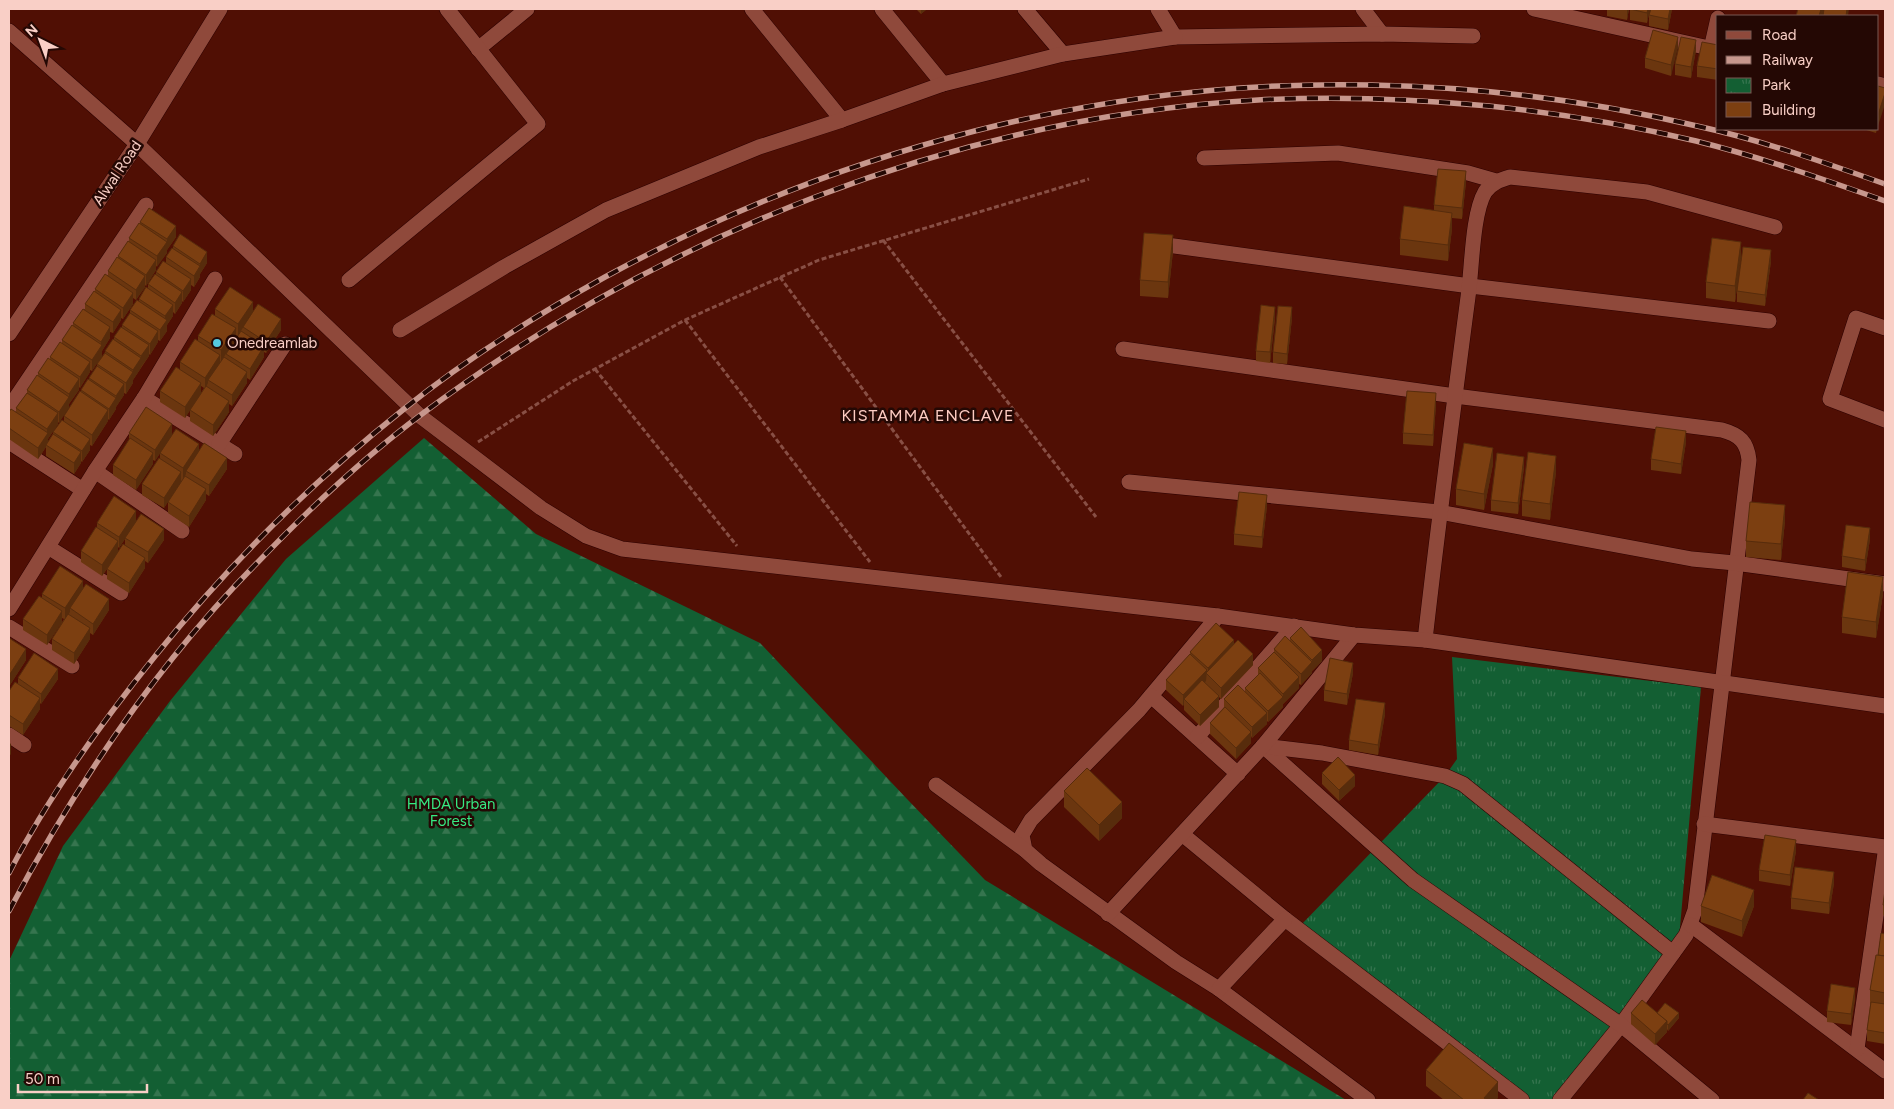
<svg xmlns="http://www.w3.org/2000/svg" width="1894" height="1109" viewBox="0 0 1894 1109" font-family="Figtree,sans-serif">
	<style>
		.forest { fill: url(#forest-firs) }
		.park { fill: url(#park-tufts) }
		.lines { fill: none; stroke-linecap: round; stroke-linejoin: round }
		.street-casing { stroke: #2d0000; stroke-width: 16 }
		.secondary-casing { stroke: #2d0000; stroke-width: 16 }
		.path { stroke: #884f45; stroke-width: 3; stroke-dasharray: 5 2.5; stroke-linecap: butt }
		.street { stroke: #8f493b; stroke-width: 15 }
		.secondary { stroke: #8f493b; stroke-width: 15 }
		.rail-casing { stroke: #c7978d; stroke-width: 5.5 }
		.rail { stroke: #240804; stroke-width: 4; stroke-dasharray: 11; stroke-linecap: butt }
		.wall { fill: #6b360f; fill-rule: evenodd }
		.shaded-wall { fill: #572c0c }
		.building { fill: #7c3f11; stroke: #572c0c }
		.poi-dot { fill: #55cae0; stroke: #240804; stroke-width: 2 }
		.labels { text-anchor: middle; stroke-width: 5; stroke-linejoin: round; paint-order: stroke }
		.street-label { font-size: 15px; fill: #f9cfc6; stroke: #240804 }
		.poi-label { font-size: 15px; fill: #f9cfc6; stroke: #240804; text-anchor: start }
		.park-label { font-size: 15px; fill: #36e982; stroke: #240804 }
		.neighbourhood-label { font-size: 16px; letter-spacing: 1px; fill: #feccc2; stroke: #240804 }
	</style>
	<defs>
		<pattern id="forest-firs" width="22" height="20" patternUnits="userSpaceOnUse" patternTransform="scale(1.25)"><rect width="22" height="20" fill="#135f33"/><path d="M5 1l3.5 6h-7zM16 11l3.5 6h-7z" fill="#36754f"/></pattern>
		<pattern id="park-tufts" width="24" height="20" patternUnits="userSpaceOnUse" patternTransform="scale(1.25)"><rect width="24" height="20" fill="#135f33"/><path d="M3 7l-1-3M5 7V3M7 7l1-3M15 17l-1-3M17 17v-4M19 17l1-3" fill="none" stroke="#36754f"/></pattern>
	</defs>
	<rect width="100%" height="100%" fill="#500f04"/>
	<path class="forest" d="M424 438 536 534 760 643 907 799 985 880 1346 1100H9V961L63 846 170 701 286 559Z"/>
	<path class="park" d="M1452 657 1701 687 1679 939 1552 1100H1528L1301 925 1445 776 1457 759Z"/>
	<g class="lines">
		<defs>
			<g id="street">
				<path d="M752 9 842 120"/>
				<path d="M882 9 943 84"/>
				<path d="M1025 9 1063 54"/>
				<path d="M1363 9 1382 34"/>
				<path d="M1534 9 1718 50"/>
				<path d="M9 31 137 144"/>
				<path d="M1175 37 1382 34 1473 36"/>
				<path d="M478 49 527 9"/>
				<path d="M1711 49 1718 18"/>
				<path d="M1878 84 1885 86"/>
				<path d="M1204 158 1338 153 1468 173 1496 181"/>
				<path d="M1152 243 1470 286 1769 321"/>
				<path d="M349 280 538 124 447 9"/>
				<path d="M1885 328 1856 318 1830 399 1885 420"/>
				<path d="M400 330 504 267 606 210 759 147 842 120 943 84 1063 54 1175 37 1158 9"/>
				<path d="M1123 349 1455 396 1722 430C1740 435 1747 442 1749 460L1695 910 1686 935 1621 1025 1560 1100"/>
				<path d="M144 398 235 454"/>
				<path d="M9 408 146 205"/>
				<path d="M9 442 83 490"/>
				<path d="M219 444 285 344"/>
				<path d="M95 471 182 531"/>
				<path d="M1129 482 1439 512 1692 559 1735 563 1885 584"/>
				<path d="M48 547 121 593"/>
				<path d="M9 609 95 471 144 398 215 279"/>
				<path d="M1218 616 1139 710 1031 820 1022 835 1025 850 1041 864 1176 962 1219 989 1368 1100"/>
				<path d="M9 627 72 666"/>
				<path d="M1425 640C1438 525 1453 411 1468 297 1472 270 1472 214 1485 192 1491 183 1500 180 1510 177L1647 192 1775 227"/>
				<path d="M1151 696 1238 774"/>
				<path d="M9 735 24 745"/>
				<path d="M1197 737 1294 626"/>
				<path d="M1263 746 1413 880 1621 1025 1712 1100"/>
				<path d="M1263 746 1322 753 1445 776 1463 784 1673 953"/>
				<path d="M936 785 1025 850"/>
				<path d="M1704 824 1885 847"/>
				<path d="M1182 834 1285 919 1522 1100"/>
				<path d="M1108 914 1263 746 1354 635"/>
				<path d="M1691 925 1885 1071"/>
				<path d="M1219 989 1285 919"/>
				<path d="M1857 1049 1885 853"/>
			</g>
			<g id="secondary">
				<path d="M137 144 420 416 541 508 586 536 622 549 1218 616 1354 635 1425 640 1885 706"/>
				<path d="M9 334 137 144 220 9"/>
			</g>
		</defs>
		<use href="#street" class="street-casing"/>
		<use href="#secondary" class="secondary-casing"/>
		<g class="path">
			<path d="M883 240 1096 517"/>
			<path d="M780 277 1001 577"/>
			<path d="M685 320 870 562"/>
			<path d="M595 369 737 546"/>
			<path d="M478 442 573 381 685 320 819 260 1089 179"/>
		</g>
		<use href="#street" class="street"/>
		<use href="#secondary" class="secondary"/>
		<defs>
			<g id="rail">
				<path d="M9 873C49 795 101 723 156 655 229 564 312 482 404 409 466 359 535 316 605 277 840 149 1103 79 1372 85 1481 87 1591 101 1697 126 1761 140 1823 162 1885 184"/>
				<path d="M9 911C76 784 157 664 258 562 309 509 363 458 422 414 661 235 958 117 1258 100 1333 96 1415 99 1489 106 1558 113 1629 125 1696 141 1760 157 1823 179 1885 201"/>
			</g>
		</defs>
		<use href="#rail" class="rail-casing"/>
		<use href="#rail" class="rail"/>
	</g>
	<g class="wall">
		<path d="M916 9H927L921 14Z"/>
		<path d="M1607 9H1629L1627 20 1607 16Z"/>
		<path d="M1630 9H1650L1647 23 1630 20Z"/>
		<path d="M1651 9H1672L1668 30 1649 26V15Z"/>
		<path d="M1678 37 1671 76 1645 68V58Z"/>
		<path d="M1718 45V80L1697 77V66Z"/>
		<path d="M1696 50 1691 78 1675 75V64Z"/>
		<path d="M1863 129H1877L1876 133Z"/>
		<path d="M1466 182 1462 219 1452 218V229L1448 261 1400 255V239L1434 210V205Z"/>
		<path d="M140 222 176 237 167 250V253L156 267V270L146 286 145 285V287L136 300 133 298V304L123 319 121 318V320L113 333 110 332V338L102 351V356L92 371 90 370V372L80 388 79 387V390L69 404 59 423 58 422V424L48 439V442L53 434V432L64 421V416L81 392V390L89 379V378L97 366V364L114 339V337L122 327V325L130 313V310L139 301V299L148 288V284L156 274V272L166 262V257L173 248V246L207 263 200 274V277L194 287 191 285V290L183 302 182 301V303L175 314 173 312V316L167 325V331L160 341 158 340V342L150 355 149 354V356L133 380V383L126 394 124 393V395L116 407V409L109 420 108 419V421L92 446 90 445V450L82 462 81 461V463L74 474 46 456V447L38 459 9 439V412H16V408L27 393V390L38 376V373L50 360V357L62 343V340L73 326V323L85 310V304L95 292V289L108 277V271L118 258V256L129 242V238L140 224Z"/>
		<path d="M1173 251 1168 298 1140 296V280Z"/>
		<path d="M1741 258 1735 302 1706 298V282Z"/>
		<path d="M1771 261 1765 306 1737 302V291Z"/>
		<path d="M215 309 253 312 281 330 266 353 264 352V357L250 380 247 378V383L232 406 229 404V412L213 436 190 421V410L185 418 160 402V391L180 370V362L198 341V336L215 315ZM201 386 204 388 201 393Z"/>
		<path d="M1275 318 1270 363 1256 361V351Z"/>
		<path d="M1292 318 1287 364 1273 363V352Z"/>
		<path d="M1436 404 1433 446 1403 444V433Z"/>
		<path d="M129 433 172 435 155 461 153 460V464L136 490 113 475V465L129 441Z"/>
		<path d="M1686 442 1681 474 1651 470V459Z"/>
		<path d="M199 451 227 469 209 496 206 494V500L189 527 168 513V502L181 482 164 508 142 495V484L160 458V453Z"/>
		<path d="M1493 464 1484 510 1456 505V489Z"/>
		<path d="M1524 467 1518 514 1491 511V500Z"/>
		<path d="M1556 472 1550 520 1522 516V500Z"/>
		<path d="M1267 506 1262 548 1234 545V534Z"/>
		<path d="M136 521 164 540 148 563 145 561V568L129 593 107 579V569L102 576 81 562V551L97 527V523ZM125 539V545L118 552V547L119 548Z"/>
		<path d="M1785 521 1781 560 1746 557V541Z"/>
		<path d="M1870 539 1865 571 1842 567V556Z"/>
		<path d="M42 594 109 610 93 635 90 633V639L74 664 52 650V639L64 619 62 618V622L47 645 23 630V619L42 598Z"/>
		<path d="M1883 594 1876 638 1842 633V617Z"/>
		<path d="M9 638 26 660 10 685 9 684Z"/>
		<path d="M1290 638 1322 661 1312 671V673L1301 685 1299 684V688L1283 704V707L1268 722 1267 721V724L1252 738 1251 736V743L1236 759 1210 734V723L1224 707V699L1245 691V688L1258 675V668L1274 652V649L1290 641Z"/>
		<path d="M1234 644 1253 665 1221 699 1219 697V707L1200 726 1184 710V704L1183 706 1166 690V680L1190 655V652Z"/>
		<path d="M1353 673 1347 705 1324 701V690Z"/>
		<path d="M18 678 58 679 41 704 40 703V709L23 735 9 726V691L18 684Z"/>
		<path d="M1385 714 1378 755 1349 750V740Z"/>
		<path d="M1322 773 1355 786 1339 801 1322 784Z"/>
		<path d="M1064 791 1122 818 1099 841 1064 807Z"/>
		<path d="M1796 851 1790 886 1759 881V870Z"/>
		<path d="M1834 883 1829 914 1791 909V898Z"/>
		<path d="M1885 890V916L1883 915V905Z"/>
		<path d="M1701 906H1754L1742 937 1701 922Z"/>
		<path d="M1885 934V1044L1867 1041V1030L1870 1006V990L1878 955Z"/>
		<path d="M1855 999 1851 1025 1827 1022V1011Z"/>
		<path d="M1631 1013H1657L1679 1018 1668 1031 1667 1029V1032L1655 1045 1631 1024Z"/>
		<path d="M1426 1070 1498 1098 1495 1100H1444L1426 1086Z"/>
	</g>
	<g class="shaded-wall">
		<path d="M921 9H927L921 14Z"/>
		<path d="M1627 9H1629L1627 20Z"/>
		<path d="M1648 9H1650L1647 23V13Z"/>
		<path d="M1670 9H1672L1668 30V19Z"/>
		<path d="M1821 9H1824L1823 16H1819Z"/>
		<path d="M1847 9H1849L1848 16H1846Z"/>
		<path d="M1678 37V48L1671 76V65Z"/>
		<path d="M1696 40V50L1691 78V67Z"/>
		<path d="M10 87V108L9 109V88Z"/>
		<path d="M1885 93V104L1878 126V115Z"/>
		<path d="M1466 171V182L1462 219V208Z"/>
		<path d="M1452 213V229L1448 261V245Z"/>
		<path d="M176 226V237L167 250V239Z"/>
		<path d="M1173 235V251L1168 298V282Z"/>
		<path d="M167 242V253L157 267V256Z"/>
		<path d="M1741 242V258L1735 302V286Z"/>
		<path d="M1771 250V261L1765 306V295Z"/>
		<path d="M207 252V263L200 274V277L194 287V276L200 267V264Z"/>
		<path d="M156 260V270L146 286V275Z"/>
		<path d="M145 276V287L136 300V290Z"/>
		<path d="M191 279V290L183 302V291Z"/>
		<path d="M182 292V303L175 314V303Z"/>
		<path d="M133 293V304L123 319V308Z"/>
		<path d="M253 302V313L238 335V324Z"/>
		<path d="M173 305V316L167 325V331L160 341V330L165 322V316Z"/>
		<path d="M1275 307V318L1270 363V352Z"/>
		<path d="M1292 307V318L1287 364V354Z"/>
		<path d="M121 310V320L113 333V322Z"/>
		<path d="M281 319V330L266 353V342Z"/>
		<path d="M110 327V338L102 351V356L92 371V360L101 347V342Z"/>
		<path d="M236 328V339L221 361V350Z"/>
		<path d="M158 331V342L150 355V344Z"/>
		<path d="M149 345V356L141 367V356Z"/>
		<path d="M264 346V357L250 380V369Z"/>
		<path d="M220 355V366L208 380V383L205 389V378Z"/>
		<path d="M141 358V368L133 380V383L126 394V383L133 372V370Z"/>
		<path d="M90 362V372L80 388V377Z"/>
		<path d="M247 372V383L232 406V395Z"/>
		<path d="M79 379V390L69 404V394Z"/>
		<path d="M201 383V394L185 418V407Z"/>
		<path d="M124 384V395L116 407V409L109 420V409L116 398V396Z"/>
		<path d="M1436 393V404L1433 446V435Z"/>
		<path d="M69 397V408L59 423V412Z"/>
		<path d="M229 401V412L213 436V425Z"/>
		<path d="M108 410V421L92 446V435Z"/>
		<path d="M58 413V424L48 439V444L46 445V447L38 459V448L47 434V429Z"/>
		<path d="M172 424V435L155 461V450Z"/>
		<path d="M1686 431V442L1681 474V464Z"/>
		<path d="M90 439V450L82 462V451Z"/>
		<path d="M199 444V455L186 471V474L183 479V468Z"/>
		<path d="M1493 448V464L1484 510V494Z"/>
		<path d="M81 452V463L74 474V463Z"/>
		<path d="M153 453V464L136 490V480Z"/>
		<path d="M1556 456V472L1550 520V504Z"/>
		<path d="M1524 457V467L1518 514V503Z"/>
		<path d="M227 458V469L209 496V485Z"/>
		<path d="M181 472V482L164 508V498Z"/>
		<path d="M206 489V500L189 527V516Z"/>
		<path d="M1267 495V506L1262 548V537Z"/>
		<path d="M1785 505V521L1781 560V544Z"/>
		<path d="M136 511V522L119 548V537Z"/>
		<path d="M1870 528V539L1865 571V560Z"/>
		<path d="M164 529V540L148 563V552Z"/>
		<path d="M118 541V552L102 576V565Z"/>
		<path d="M145 558V568L129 593V583Z"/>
		<path d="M1883 577V594L1876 638V622Z"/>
		<path d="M83 581V592L70 608V612L65 619V608Z"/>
		<path d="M109 599V610L93 635V624Z"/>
		<path d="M62 611V622L47 645V635Z"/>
		<path d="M90 628V639L74 664V653Z"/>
		<path d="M1234 640V651L1208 675V668Z"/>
		<path d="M26 649V660L10 685V674Z"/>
		<path d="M1322 650V661L1312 671V673L1301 685V674L1312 662V660Z"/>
		<path d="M1253 654V665L1221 699V688Z"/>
		<path d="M1353 663V673L1347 705V694Z"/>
		<path d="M58 669V679L41 704V694Z"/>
		<path d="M1207 670 1206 681 1187 702 1184 699V704L1183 706V695Z"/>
		<path d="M1299 677V688L1283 704V694Z"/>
		<path d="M1219 696V707L1200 726V715Z"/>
		<path d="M1283 697V707L1268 722V711Z"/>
		<path d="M40 698V709L23 735V724Z"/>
		<path d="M1385 703V714L1378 755V745Z"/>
		<path d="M1267 713V724L1252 738V727Z"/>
		<path d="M1251 732V743L1236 759V748Z"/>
		<path d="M11 743V754L9 757V746Z"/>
		<path d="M1355 775V786L1339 801V790Z"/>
		<path d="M1122 802V818L1099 841V825Z"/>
		<path d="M1796 840V851L1790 886V875Z"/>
		<path d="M1834 872V883L1829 914V903Z"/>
		<path d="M1754 890V906L1742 937V921Z"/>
		<path d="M1855 988V999L1851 1025V1014Z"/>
		<path d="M1679 1013V1018L1668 1031V1025Z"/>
		<path d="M1667 1021V1032L1655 1045V1034Z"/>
		<path d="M1498 1082V1098L1495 1100H1484V1098Z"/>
	</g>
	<g class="building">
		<path d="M1630 9H1648L1647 13Z"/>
		<path d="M1651 9H1670L1668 19 1649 15Z"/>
		<path d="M1798 9H1821L1819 16H1796Z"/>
		<path d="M1824 9H1847L1846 16H1823Z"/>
		<path d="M1653 30 1678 37 1671 65 1645 58Z"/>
		<path d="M1681 37 1696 40 1691 67 1675 64Z"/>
		<path d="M1702 42 1718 45V69L1697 66Z"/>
		<path d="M1878 86 1885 88V93L1878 115Z"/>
		<path d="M1438 169 1466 171 1462 208 1434 205Z"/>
		<path d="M1404 206 1452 213 1448 245 1400 239Z"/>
		<path d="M149 208 176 226 167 239 140 222Z"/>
		<path d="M139 223 167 242 157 256 129 238Z"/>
		<path d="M1144 233 1173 235 1168 282 1140 280Z"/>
		<path d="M180 234 207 252 200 264 173 246Z"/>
		<path d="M1712 238 1741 242 1735 286 1706 282Z"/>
		<path d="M128 241 156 260 146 275 118 256Z"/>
		<path d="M1743 247 1771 250 1765 295 1737 291Z"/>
		<path d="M172 248 200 266 194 276 166 257Z"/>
		<path d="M117 257 145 276 136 290 108 271Z"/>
		<path d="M163 261 191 279 183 291 156 272Z"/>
		<path d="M105 274 133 293 123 308 95 289Z"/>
		<path d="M155 274 182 292 175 303 148 284Z"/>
		<path d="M146 287 173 305 165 316 139 299Z"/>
		<path d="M230 287 253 302 238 324 215 309Z"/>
		<path d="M94 291 121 310 113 322 85 304Z"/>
		<path d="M137 300 167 320 160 330 130 310Z"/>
		<path d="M258 304 281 319 266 342 243 327Z"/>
		<path d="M1261 305 1275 307 1270 352 1256 351Z"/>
		<path d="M1278 306 1292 307 1287 354 1273 352Z"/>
		<path d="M83 309 110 327 101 342 73 323Z"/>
		<path d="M130 313 158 331 150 344 122 325Z"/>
		<path d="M212 314 236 328 221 350 198 336Z"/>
		<path d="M72 325 102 345 92 360 62 340Z"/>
		<path d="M121 327 149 345 141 356 114 337Z"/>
		<path d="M241 331 264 346 250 369 226 354Z"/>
		<path d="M113 339 141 358 133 370 105 351Z"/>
		<path d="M195 339 220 355 205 378 180 362Z"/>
		<path d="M60 342 90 362 80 377 50 357Z"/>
		<path d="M105 353 133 372 126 383 97 364Z"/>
		<path d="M224 357 247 372 232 395 208 380Z"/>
		<path d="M48 358 79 379 69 394 38 373Z"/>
		<path d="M97 366 124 384 116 396 89 378Z"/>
		<path d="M176 367 201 383 185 407 160 391Z"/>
		<path d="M37 375 69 397 59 412 27 390Z"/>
		<path d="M88 379 116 398 109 409 81 390Z"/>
		<path d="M206 386 229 401 213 425 190 410Z"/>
		<path d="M80 391 108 410 92 435 64 416Z"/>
		<path d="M1407 391 1436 393 1433 435 1403 433Z"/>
		<path d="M27 393 58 413 47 429 16 408Z"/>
		<path d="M146 407 172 424 155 450 129 433Z"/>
		<path d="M11 409 48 433 38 448 9 428V412Z"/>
		<path d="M62 420 90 439 82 451 53 432Z"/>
		<path d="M1656 427 1686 431 1681 464 1651 459Z"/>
		<path d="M176 429 199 444 183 468 160 453Z"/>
		<path d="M53 434 81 452 74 463 46 445Z"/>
		<path d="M130 438 153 453 136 480 113 465Z"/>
		<path d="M204 443 227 458 209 485 186 471Z"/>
		<path d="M1464 443 1493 448 1484 494 1456 489Z"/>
		<path d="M1528 452 1556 456 1550 504 1522 500Z"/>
		<path d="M1497 453 1524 457 1518 503 1491 500Z"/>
		<path d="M159 458 181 472 164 498 142 484Z"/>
		<path d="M185 476 206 489 189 516 168 502Z"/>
		<path d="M1239 492 1267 495 1262 537 1234 534Z"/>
		<path d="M114 496 136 511 119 537 97 523Z"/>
		<path d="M1750 502 1785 505 1781 544 1746 541Z"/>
		<path d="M141 514 164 529 148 552 125 538Z"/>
		<path d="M1846 525 1870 528 1865 560 1842 556Z"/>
		<path d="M96 527 118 541 102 565 81 551Z"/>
		<path d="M123 544 145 558 129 583 107 569Z"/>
		<path d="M60 566 83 581 65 608 42 594Z"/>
		<path d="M1848 572 1883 577 1876 622 1842 617Z"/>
		<path d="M86 584 109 599 93 624 70 608Z"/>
		<path d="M39 596 62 611 47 635 23 619Z"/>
		<path d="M68 614 90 628 74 653 52 639Z"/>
		<path d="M1216 623 1234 640 1208 668 1190 652Z"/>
		<path d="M1301 627 1322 650 1312 660 1290 638Z"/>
		<path d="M1285 636 1312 662 1301 674 1274 649Z"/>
		<path d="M9 638 26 649 10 674 9 673Z"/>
		<path d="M1238 640 1253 654 1221 688 1206 673Z"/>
		<path d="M1274 652 1299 677 1283 694 1258 668Z"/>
		<path d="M34 653 58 669 41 694 18 678Z"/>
		<path d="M1190 654 1207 670 1183 695 1166 680Z"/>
		<path d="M1330 658 1353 663 1347 694 1324 690Z"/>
		<path d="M1260 673 1283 697 1268 711 1245 688Z"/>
		<path d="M1202 680 1219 696 1200 715 1184 699Z"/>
		<path d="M15 682 40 698 23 724 9 715V691Z"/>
		<path d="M1238 685 1267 713 1252 727 1224 699Z"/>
		<path d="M1356 699 1385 703 1378 745 1349 740Z"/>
		<path d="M1225 707 1251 732 1236 748 1210 723Z"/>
		<path d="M1338 757 1355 775 1339 790 1322 773Z"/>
		<path d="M1087 768 1122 802 1099 825 1064 791Z"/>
		<path d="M1765 835 1796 840 1790 875 1759 870Z"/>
		<path d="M1795 867 1834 872 1829 903 1791 898Z"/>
		<path d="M1712 875 1754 890 1742 921 1701 906Z"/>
		<path d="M1885 890V905H1883Z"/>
		<path d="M1881 933 1885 934V956L1878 955Z"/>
		<path d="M1876 955 1885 956V993L1870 990Z"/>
		<path d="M1831 984 1855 988 1851 1014 1827 1011Z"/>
		<path d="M1642 1000 1667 1021 1655 1034 1631 1013Z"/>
		<path d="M1871 1002 1885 1004V1033L1867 1030Z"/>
		<path d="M1665 1003 1679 1013 1668 1025 1667 1024V1021L1657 1013Z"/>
		<path d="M1449 1043 1498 1082 1484 1098 1488 1100H1464L1426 1070Z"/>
		<path d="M1808 1093 1819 1100H1803Z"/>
	</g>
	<circle class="poi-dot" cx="217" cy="343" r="5"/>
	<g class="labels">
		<g class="street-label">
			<text transform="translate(117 173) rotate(-56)" y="5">Alwal Road</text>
		</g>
		<g class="poi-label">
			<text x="227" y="348">Onedreamlab</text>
		</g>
		<g class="park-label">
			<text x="451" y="809">HMDA Urban<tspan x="451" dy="17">Forest</tspan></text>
		</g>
		<g class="neighbourhood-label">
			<text x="928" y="421">KISTAMMA ENCLAVE</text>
		</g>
	</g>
	<rect width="1894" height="1109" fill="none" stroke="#f9cfc6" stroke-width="20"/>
	<rect x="1716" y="15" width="162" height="115" fill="#240804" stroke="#795852"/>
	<rect x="1726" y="31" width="25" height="8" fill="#8f493b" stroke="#795852"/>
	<text x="1762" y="40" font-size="15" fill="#f9cfc6">Road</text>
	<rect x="1726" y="56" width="25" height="8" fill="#c7978d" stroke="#795852"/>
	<text x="1762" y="65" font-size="15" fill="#f9cfc6">Railway</text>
	<rect x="1726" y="78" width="25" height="15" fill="url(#park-tufts)" stroke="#795852"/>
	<text x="1762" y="90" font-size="15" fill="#f9cfc6">Park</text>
	<rect x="1726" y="102" width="25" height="15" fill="#7c3f11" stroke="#795852"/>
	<text x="1762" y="115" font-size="15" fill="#f9cfc6">Building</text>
	<g transform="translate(40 40) rotate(318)" stroke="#240804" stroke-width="4" paint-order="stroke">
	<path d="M0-4L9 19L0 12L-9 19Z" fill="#f9cfc6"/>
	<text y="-8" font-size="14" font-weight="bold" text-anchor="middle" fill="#f9cfc6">N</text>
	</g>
	<path d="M18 1084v8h129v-8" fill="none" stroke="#f9cfc6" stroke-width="2.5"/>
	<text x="25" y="1084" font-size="15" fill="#f9cfc6" stroke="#240804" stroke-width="4" paint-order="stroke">50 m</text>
</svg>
